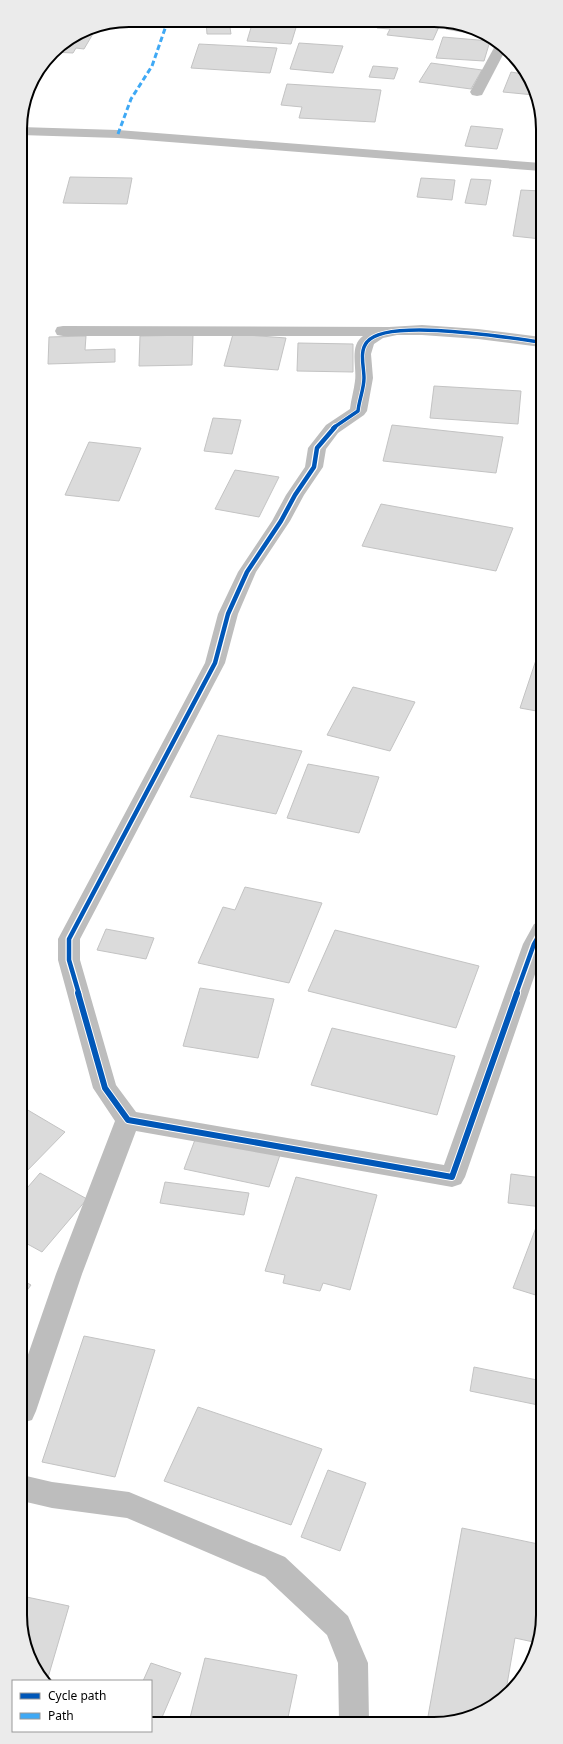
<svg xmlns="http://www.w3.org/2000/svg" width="563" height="1744" viewBox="0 0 563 1744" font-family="'Noto Sans',sans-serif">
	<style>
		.building { fill: #dbdbdb; stroke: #c3c3c3 }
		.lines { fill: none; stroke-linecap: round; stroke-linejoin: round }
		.minor { fill: #bdbdbd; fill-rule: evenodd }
		.quiet { stroke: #3fa9f5; stroke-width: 3; stroke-dasharray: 5.5 3; stroke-linecap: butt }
		.cycleway-far2-casing { stroke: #fff; stroke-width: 5 }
		.cycleway-far1-casing { stroke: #fff; stroke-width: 7 }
		.cycleway-casing { stroke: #fff; stroke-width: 8 }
		.cycleway-far2 { stroke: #0057b8; stroke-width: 3.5 }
		.cycleway-far1 { stroke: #0057b8; stroke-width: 4.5 }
		.cycleway { stroke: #0057b8; stroke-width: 6 }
		.rim { fill: none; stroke: #000; stroke-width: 2 }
	</style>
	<rect width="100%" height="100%" fill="#fff"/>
	<g class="building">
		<path d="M127 20H160L158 23Z"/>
		<path d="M206 21H229L231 34H207Z"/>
		<path d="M253 21H298L291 44 247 41Z"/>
		<path d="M381 22H441L433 40 387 35 390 29 377 28Z"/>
		<path d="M451 22H456L479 35 446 29Z"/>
		<path d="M83 31 94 32 84 49 76 48 73 53 53 52 57 47Z"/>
		<path d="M443 37 490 41 484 61 436 58Z"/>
		<path d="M299 43 343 46 333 73 290 69Z"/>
		<path d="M199 44 277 48 270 73 191 68Z"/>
		<path d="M431 63 482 70 471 89 419 82Z"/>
		<path d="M373 66 398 68 394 79 369 77Z"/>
		<path d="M511 72 523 74 534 95 503 92Z"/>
		<path d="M287 84 381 90 375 122 299 118 302 107 281 105Z"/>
		<path d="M471 126 503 129 497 149 465 146Z"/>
		<path d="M70 177 132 178 127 204 63 203Z"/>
		<path d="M421 178 455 180 452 200 417 197Z"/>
		<path d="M471 179 491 180 486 205 465 203Z"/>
		<path d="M521 190 541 191V239L513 236Z"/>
		<path d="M233 334 286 338 278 370 224 366Z"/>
		<path d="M193 335 192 365 139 366 140 336Z"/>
		<path d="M86 336 85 350 115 349V362L48 364 49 337Z"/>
		<path d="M298 343 353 344V372L297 371Z"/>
		<path d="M434 386 521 391 518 424 430 418Z"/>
		<path d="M213 418 241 420 232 454 204 451Z"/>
		<path d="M392 425 503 437 496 473 383 461Z"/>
		<path d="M89 442 141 448 119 501 65 495Z"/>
		<path d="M235 470 279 477 259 517 215 509Z"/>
		<path d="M381 504 513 528 496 571 362 546Z"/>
		<path d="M536 660 542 661V712L520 708Z"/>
		<path d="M353 687 415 702 390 751 327 735Z"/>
		<path d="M218 735 302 751 276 814 190 797Z"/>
		<path d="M308 764 379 777 359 833 287 818Z"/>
		<path d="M245 887 322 903 289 983 198 963 223 907 235 910Z"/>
		<path d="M106 929 154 938 146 959 97 950Z"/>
		<path d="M335 930 479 966 456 1028 308 991Z"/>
		<path d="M200 988 274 999 258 1058 183 1046Z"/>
		<path d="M332 1028 455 1056 437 1115 311 1085Z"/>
		<path d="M21 1106 65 1132 22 1176Z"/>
		<path d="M196 1137 280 1155 269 1187 184 1169Z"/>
		<path d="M40 1173 87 1199 42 1252 22 1241V1194Z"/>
		<path d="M511 1174 542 1178V1207L508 1203Z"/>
		<path d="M296 1177 377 1195 350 1290 323 1283 320 1291 283 1283 285 1275 265 1271Z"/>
		<path d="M165 1182 249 1193 244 1215 160 1203Z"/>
		<path d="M540 1217 542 1218V1297L513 1288Z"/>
		<path d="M22 1280 31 1285 22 1297Z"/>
		<path d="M84 1336 155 1350 115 1477 42 1462Z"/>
		<path d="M474 1367 542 1381 543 1406 470 1391Z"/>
		<path d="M198 1407 322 1449 291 1525 164 1481Z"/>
		<path d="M328 1470 366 1483 340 1551 301 1537Z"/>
		<path d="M462 1528 543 1545V1622L538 1643 515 1638 505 1696 488 1710 455 1722H427Z"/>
		<path d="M22 1596 69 1606 47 1681 22 1636Z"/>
		<path d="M205 1658 297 1675 287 1722H189Z"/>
		<path d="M151 1663 181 1673 160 1722H151V1681H143Z"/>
	</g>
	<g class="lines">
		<g class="minor">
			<path d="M496 44 506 49 482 95 477 96 472 95 470 92Z"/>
			<path d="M20 127 118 130 541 163V171L118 138 20 135Z"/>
			<path d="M422 325 478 329 541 337V347L478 339 422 335H397L383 338 374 344 371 354 373 378 367 411 364 415 338 433 326 449 323 467 304 495 290 521 256 572 238 614 225 663 80 939V960L116 1085 136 1112 444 1165 523 944 534 924 542 922V954L465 1177 461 1184 452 1187 136 1131 82 1274 36 1411 32 1420 22 1423V1372L56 1274 115 1121 93 1088 58 960V939L205 663 218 614 238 572 272 521 286 495 305 467 308 448 326 425 350 409C351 399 354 390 355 381 357 366 349 346 363 336H63L57 335 55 331 57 327 63 326 389 327Z"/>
			<path d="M22 1475 52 1482 129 1492 285 1557 348 1616 368 1663 369 1722H339L338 1663 327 1635 265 1577 127 1518 52 1508 22 1501Z"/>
		</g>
		<path class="quiet" d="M118 134 131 99 152 66 168 20"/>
		<defs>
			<path id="cycleway-far2" d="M333 428 358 411C359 400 364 389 364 378 364 367 359 351 367 342 386 317 510 338 541 342"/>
			<g id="cycleway-far1">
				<path d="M79 994 69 960V939L215 663 228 614 247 572 281 521 295 495 314 467 317 448 335 427"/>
				<path d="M516 994 534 944 542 930"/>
			</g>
			<path id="cycleway" d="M78 993 105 1088 128 1120 452 1177 517 993"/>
		</defs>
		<use href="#cycleway-far2" class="cycleway-far2-casing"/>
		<use href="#cycleway-far1" class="cycleway-far1-casing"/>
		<use href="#cycleway" class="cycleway-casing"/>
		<use href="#cycleway-far2" class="cycleway-far2"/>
		<use href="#cycleway-far1" class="cycleway-far1"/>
		<use href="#cycleway" class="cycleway"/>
	</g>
	<path d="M0 0H563V1744H0ZM129 27H434A102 102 0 0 1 536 129V1615A102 102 0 0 1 434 1717H129A102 102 0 0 1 27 1615V129A102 102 0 0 1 129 27Z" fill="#ebebeb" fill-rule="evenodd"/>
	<path class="rim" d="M129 27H434A102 102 0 0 1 536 129V1615A102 102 0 0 1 434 1717H129A102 102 0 0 1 27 1615V129A102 102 0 0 1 129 27Z"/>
	<rect x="12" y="1680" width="140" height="52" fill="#ffffff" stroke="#999999"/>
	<rect x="20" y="1693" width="20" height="6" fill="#0057b8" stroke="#999999"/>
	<text x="48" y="1700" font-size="12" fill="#000000">Cycle path</text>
	<rect x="20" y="1713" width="20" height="6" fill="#3fa9f5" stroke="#999999"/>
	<text x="48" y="1720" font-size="12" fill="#000000">Path</text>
</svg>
